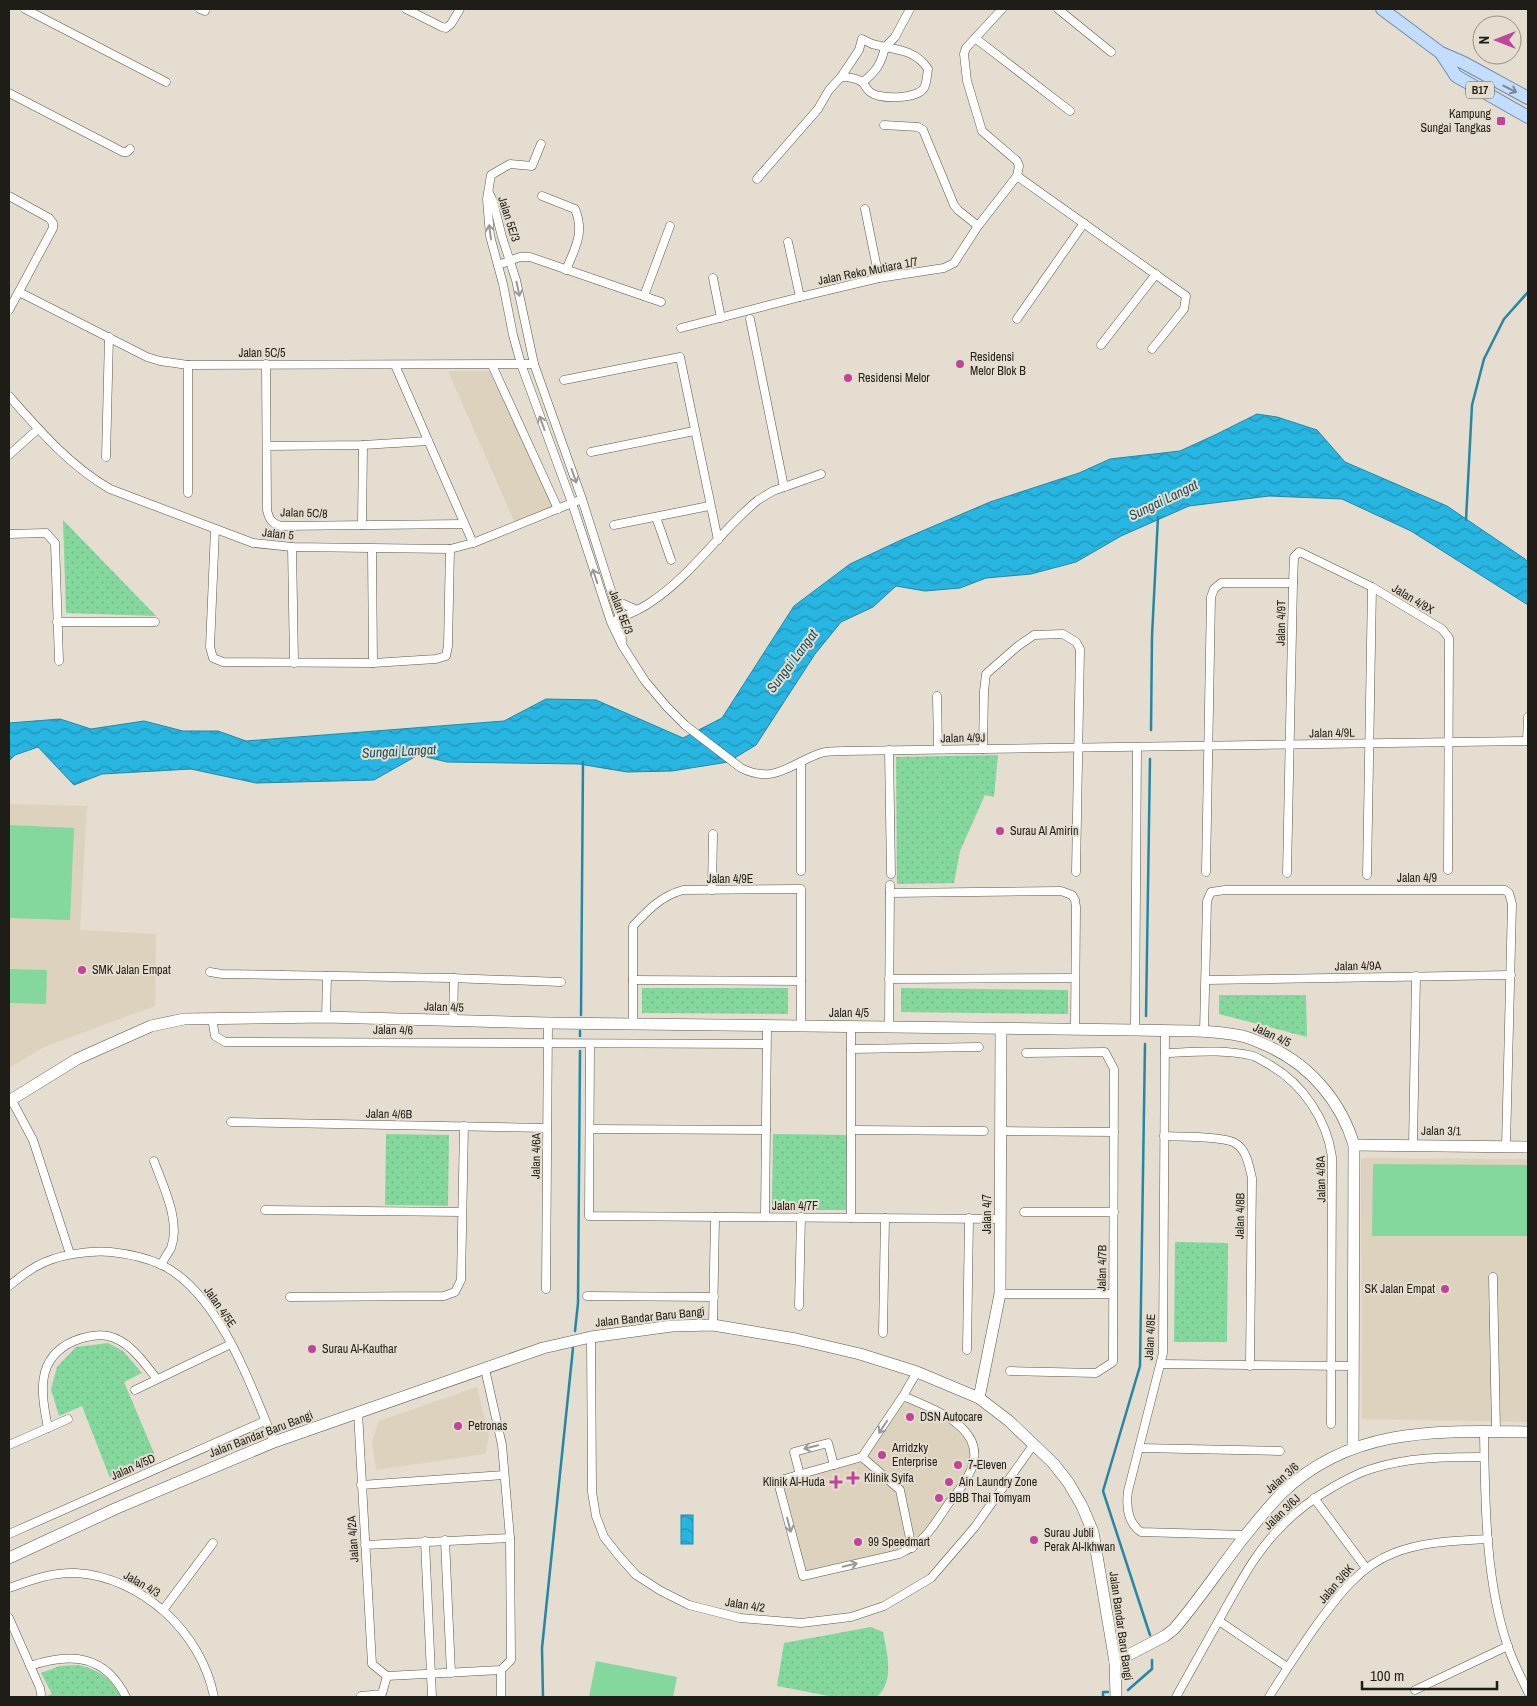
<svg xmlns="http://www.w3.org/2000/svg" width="1537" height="1706" viewBox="0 0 1537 1706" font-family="'Archivo Narrow',sans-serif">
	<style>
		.built { fill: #ddd2bd }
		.grass { fill: url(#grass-dots) }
		.pitch { fill: #84d89d }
		.water { fill: url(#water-waves); stroke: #2587a4 }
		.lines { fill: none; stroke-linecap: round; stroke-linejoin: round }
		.stream { stroke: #2587a4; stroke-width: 2.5 }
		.street-casing { stroke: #5d574a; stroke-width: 9 }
		.secondary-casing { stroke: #5d574a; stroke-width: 12 }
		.primary-casing { stroke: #708cae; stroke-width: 14 }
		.street { stroke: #fff; stroke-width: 8 }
		.secondary { stroke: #fff; stroke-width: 11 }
		.primary { stroke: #c3ddff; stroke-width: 12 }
		.oneway { stroke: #798797 }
		.oneway2 { stroke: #9a9997 }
		.poi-dot { fill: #be459a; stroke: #e5ddcf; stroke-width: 2 }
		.labels { text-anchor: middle; stroke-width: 4; stroke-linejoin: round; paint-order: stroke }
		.shield { fill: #e5ddcf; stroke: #5a574e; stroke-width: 1 }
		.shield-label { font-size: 11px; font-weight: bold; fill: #1f1d17 }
		.poi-label { font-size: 12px; fill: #1f1d17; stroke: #e5ddcf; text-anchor: start }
		.street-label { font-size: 12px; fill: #1f1d17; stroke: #e5ddcf }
		.water-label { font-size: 14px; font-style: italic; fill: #194f61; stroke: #e5ddcf }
	</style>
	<defs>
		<pattern id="grass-dots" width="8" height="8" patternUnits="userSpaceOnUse" patternTransform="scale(1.25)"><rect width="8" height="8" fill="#84d89d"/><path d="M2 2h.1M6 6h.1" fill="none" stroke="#72b986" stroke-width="1.8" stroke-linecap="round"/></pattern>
		<pattern id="water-waves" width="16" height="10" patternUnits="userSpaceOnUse" patternTransform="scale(1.25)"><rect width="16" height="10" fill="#27b5e1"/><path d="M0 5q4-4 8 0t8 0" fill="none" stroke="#2193b5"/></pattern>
	</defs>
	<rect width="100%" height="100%" fill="#e5ddcf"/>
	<g class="built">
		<path d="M448 371H490L553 507 515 523Z"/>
		<path d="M9 804 87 806 80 930 156 934 155 1006 44 1047 9 1068Z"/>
		<path d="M1361 1158 1528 1159V1422L1362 1419Z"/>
		<path d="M477 1387 489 1436 485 1454 376 1470 372 1441 379 1421Z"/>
		<path d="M905 1402 920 1406 963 1433 972 1451 969 1465 964 1477 923 1534 909 1546 897 1550 805 1572 783 1487 787 1482 862 1462Z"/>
	</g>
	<g class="grass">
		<path d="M63 520 156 616 66 613Z"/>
		<path d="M998 755 994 797 985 795 960 851 954 883 897 884 896 757Z"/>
		<path d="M642 988H788V1014L642 1013Z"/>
		<path d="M901 988 1068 990V1014L901 1012Z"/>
		<path d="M1219 995H1306L1307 1037 1219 1014Z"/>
		<path d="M386 1134 449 1135 448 1206 385 1205Z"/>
		<path d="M773 1134 847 1135 846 1210H772Z"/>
		<path d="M1175 1242 1228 1243 1227 1342H1174Z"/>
		<path d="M108 1343 123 1351 142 1373 124 1382 156 1458 110 1478 82 1406 59 1416 51 1389 57 1367 76 1347Z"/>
		<path d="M871 1627 883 1632C887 1653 895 1681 877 1697H834L777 1686 784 1643Z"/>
		<path d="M79 1665C101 1671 110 1678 121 1697H44L52 1694 41 1673 60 1666Z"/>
	</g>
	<g class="pitch">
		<path d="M9 825 74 828 70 920 9 918Z"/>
		<path d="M9 969 47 970 46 1004 9 1003Z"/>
		<path d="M1373 1164 1528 1165V1236H1372Z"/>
		<path d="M596 1661 677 1677 673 1697H589Z"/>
	</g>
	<g class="water">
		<path d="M1257 414 1277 417 1317 430 1345 462 1447 506 1525 559 1528 562V605L1411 531 1342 499 1269 496 1189 506 1121 536 1076 562 1031 574 986 578 960 588 925 591 896 586 873 607 841 622 815 654 756 745 728 762 672 771 627 772 579 764 447 762 418 755 374 780 256 783 191 769 102 774 74 785 38 747 15 755 9 761V723L60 719 91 729 144 721 183 731H218L246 741 504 721 546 699 596 700 683 738 722 718 794 606 850 564 901 540 990 502 1079 473 1110 459 1180 451 1217 434Z"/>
		<rect x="681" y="1515" width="12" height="29"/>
	</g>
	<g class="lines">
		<g class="stream">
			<path d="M1466 520 1472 405 1484 359 1504 319 1528 292"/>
			<path d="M1151 730 1152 636 1158 517"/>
			<path d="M581 1015 583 762"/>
			<path d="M1146 1016 1150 759"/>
			<path d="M580 1031V1036"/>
			<path d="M1145 1044 1140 1366 1103 1491 1150 1635"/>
			<path d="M575 1331 578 1303 580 1051"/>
			<path d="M1128 1690 1152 1669V1660"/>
			<path d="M543 1697 542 1648 573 1348"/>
			<path d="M1103 1697V1692H1108"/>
		</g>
		<defs>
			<g id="street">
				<path d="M25 9 166 82"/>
				<path d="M200 9 205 11"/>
				<path d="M406 9 442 27 446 28 451 24 460 9"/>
				<path d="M1058 9 1111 52"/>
				<path d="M975 38 1070 111"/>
				<path d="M841 77 859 50 862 39 872 44 885 47 895 37 910 9"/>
				<path d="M9 93 123 152H127L130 149"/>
				<path d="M884 125 918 127 923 130 954 205 958 210 978 226"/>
				<path d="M541 144 532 166 510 164 491 175 487 199 490 236 503 284 513 335 521 364 572 503 611 622 622 645 645 681 667 707 685 725 741 768C775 785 791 763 821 753 828 751 837 751 844 751L1528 741"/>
				<path d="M1017 176 1186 296 1184 309 1152 349"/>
				<path d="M757 179 818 109 829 90 841 77C848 77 858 78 863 83 866 86 867 90 870 92 880 100 917 99 924 88 927 83 927 74 928 69 918 53 902 50 885 47 881 65 876 71 863 82"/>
				<path d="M489 193 493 201 502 237 516 280 534 364 582 499 614 600 620 618 622 641"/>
				<path d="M9 196 49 218 53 223V228L9 310"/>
				<path d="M542 196 575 209C585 233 575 248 566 270"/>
				<path d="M865 209 879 278"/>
				<path d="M788 242 800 297"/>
				<path d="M498 265 520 257H530L661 302"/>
				<path d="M713 278 721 318"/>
				<path d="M19 292 147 357 160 361 188 365 534 364"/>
				<path d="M644 296 670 226"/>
				<path d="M750 319 784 487"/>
				<path d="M1017 319 1084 223"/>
				<path d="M681 328 800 297 879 278 944 268 954 263 978 226 1017 176 1019 166 1017 161 982 131 967 81 964 54 966 48 1002 9"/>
				<path d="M1101 345 1156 274"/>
				<path d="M266 364 267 510C269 519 272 524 281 526L464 524"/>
				<path d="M395 365 473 543"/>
				<path d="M492 365 558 509"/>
				<path d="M564 380 680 357 718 540"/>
				<path d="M9 396C40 431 69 465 110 489L253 543 292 547 450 549 473 543 582 499"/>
				<path d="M267 446 363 445 428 441"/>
				<path d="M591 452 694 431"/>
				<path d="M9 455 38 429"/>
				<path d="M106 457 109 337"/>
				<path d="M188 493V365"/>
				<path d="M656 517 671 560"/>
				<path d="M362 525 363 445"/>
				<path d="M614 525 709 506"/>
				<path d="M215 529 210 647 213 658 223 662 373 663 436 659 446 656 448 646 450 549"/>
				<path d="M9 534 46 533 55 543 59 661"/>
				<path d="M292 547 294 663"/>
				<path d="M372 549 373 663"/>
				<path d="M1293 583 1294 557 1299 552 1302 553 1372 587 1442 629 1449 638 1448 870"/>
				<path d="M614 600 637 610"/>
				<path d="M616 620C628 614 640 610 651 602 692 575 720 531 758 500L773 491 821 474"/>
				<path d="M57 622H155"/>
				<path d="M937 696 938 749"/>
				<path d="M1527 741 1528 717"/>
				<path d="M983 749 984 691 986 674 1018 646 1034 635 1063 634 1076 642 1080 649 1076 872"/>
				<path d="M889 750 891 874"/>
				<path d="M801 763V871"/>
				<path d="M1206 872 1211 597 1214 589 1221 583H1293L1287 873"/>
				<path d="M1367 875 1372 587"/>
				<path d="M712 890 713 834"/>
				<path d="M890 893 1061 891 1072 895 1075 900 1076 907 1075 1029"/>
				<path d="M210 972 222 974 450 978 561 982"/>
				<path d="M889 979 1075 978"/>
				<path d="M633 980 801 981"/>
				<path d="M1206 980 1511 975"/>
				<path d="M326 1017 327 976"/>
				<path d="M212 1018 215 1036 225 1042 766 1044"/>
				<path d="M453 1021 454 978"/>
				<path d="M633 1024V926C648 910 661 896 683 890L801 889V1026"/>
				<path d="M889 1026 890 885"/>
				<path d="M1135 1030 1137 747"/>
				<path d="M1165 1031 1163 1353 1128 1491C1126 1506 1128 1523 1141 1532L1245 1535"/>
				<path d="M1204 1032 1207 901 1211 892 1225 890H1505L1509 893 1512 904 1506 1146"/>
				<path d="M590 1044 589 1216 1001 1219"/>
				<path d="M851 1049 979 1047"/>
				<path d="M1165 1053C1194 1052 1224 1049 1253 1056 1259 1058 1264 1062 1270 1065 1303 1084 1327 1120 1332 1157L1331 1424"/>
				<path d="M11 1099 33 1140 70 1254"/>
				<path d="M231 1122 547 1128"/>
				<path d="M590 1129 766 1130"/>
				<path d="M852 1130 984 1131"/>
				<path d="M1001 1131 1114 1132"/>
				<path d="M1164 1136C1179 1137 1224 1136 1235 1143 1247 1150 1249 1166 1252 1178L1250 1366"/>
				<path d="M1413 1145 1416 976"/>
				<path d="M154 1161C163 1186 181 1221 171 1248 168 1253 164 1259 161 1265"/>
				<path d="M265 1210 462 1212"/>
				<path d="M1024 1212H1114"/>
				<path d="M765 1217 767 1026"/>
				<path d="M851 1218V1027"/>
				<path d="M1493 1277 1496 1431"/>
				<path d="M9 1286C18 1279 27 1271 37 1266 56 1255 89 1250 111 1252 129 1254 145 1257 162 1265 219 1293 252 1387 274 1442"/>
				<path d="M546 1289 548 1023"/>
				<path d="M1000 1294H1113"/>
				<path d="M587 1296 714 1297"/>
				<path d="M290 1297 444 1296 455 1292 461 1280 464 1126"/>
				<path d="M799 1306 801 1217"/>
				<path d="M713 1325 715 1217"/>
				<path d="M883 1333 885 1218"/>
				<path d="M591 1337 592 1492 596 1516 604 1537 619 1556 636 1575 661 1591 689 1605 740 1618 801 1623 851 1617 884 1606 931 1578 974 1528 1034 1444"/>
				<path d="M967 1350 969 1218"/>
				<path d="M1161 1364 1354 1366"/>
				<path d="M485 1369 502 1445 510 1538"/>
				<path d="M1010 1371 1096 1373 1113 1362 1114 1069 1105 1052 1026 1053"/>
				<path d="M135 1390 231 1344"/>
				<path d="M903 1396C938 1411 995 1431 967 1478 962 1487 955 1495 949 1503 933 1526 926 1542 899 1554L803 1576 779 1486 784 1479 862 1457 903 1396 917 1372"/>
				<path d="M358 1412 372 1664 387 1676 501 1670 511 1660 510 1538 365 1545"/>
				<path d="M48 1428C41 1393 35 1358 74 1341 83 1337 98 1334 108 1336 130 1341 144 1363 157 1379"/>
				<path d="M1484 1431C1485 1500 1485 1581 1508 1647 1513 1662 1521 1677 1528 1692"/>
				<path d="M9 1445 68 1419"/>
				<path d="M1140 1448 1280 1451"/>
				<path d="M862 1457 900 1490 912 1548"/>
				<path d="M800 1475 794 1452 828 1443 834 1465"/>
				<path d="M361 1485 504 1475"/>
				<path d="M1314 1498 1366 1568"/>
				<path d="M9 1534 265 1421"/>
				<path d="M445 1540 451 1673"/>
				<path d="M425 1541 432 1697"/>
				<path d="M9 1588C31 1580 52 1572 76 1573 142 1577 202 1633 214 1697"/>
				<path d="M163 1610 213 1543"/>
				<path d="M9 1618 40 1688 41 1694"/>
				<path d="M1219 1621 1287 1667"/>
				<path d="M30 1666C72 1652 105 1655 126 1697"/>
				<path d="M501 1670V1697"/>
				<path d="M1415 1690 1508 1646"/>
				<path d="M361 1696 382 1694 387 1676"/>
				<path d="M1176 1697C1192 1668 1208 1640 1224 1611 1241 1581 1257 1550 1282 1526 1297 1510 1314 1498 1333 1487 1345 1480 1358 1473 1371 1469 1408 1457 1446 1457 1484 1457"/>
				<path d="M1269 1697C1283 1674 1298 1652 1313 1630 1335 1600 1357 1567 1394 1553 1424 1541 1457 1541 1488 1539"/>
			</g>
			<g id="secondary">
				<path d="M9 1101 77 1059 151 1026 184 1019 326 1017 548 1023 1135 1030C1170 1031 1207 1029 1242 1036 1251 1038 1261 1043 1270 1047 1311 1066 1341 1102 1354 1145L1353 1448"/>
				<path d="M1354 1145 1528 1147"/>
				<path d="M979 1398 1000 1294 1001 1029"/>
				<path d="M9 1558 117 1508 274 1442 543 1348 591 1337 672 1326 713 1325 796 1339 860 1354 917 1372 979 1398 1009 1421 1053 1463 1068 1482 1082 1506 1093 1532 1115 1662 1116 1697"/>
				<path d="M1115 1662 1165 1636 1174 1629C1200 1599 1221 1566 1245 1536 1257 1521 1269 1506 1282 1493 1352 1426 1439 1431 1528 1432"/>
			</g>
			<g id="primary">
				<path d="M1382 9 1441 53 1464 63 1528 98"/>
				<path d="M1441 53 1456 76 1528 117"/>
			</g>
		</defs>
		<use href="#street" class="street-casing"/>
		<use href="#secondary" class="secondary-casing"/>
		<use href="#primary" class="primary-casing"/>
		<use href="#street" class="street"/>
		<use href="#secondary" class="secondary"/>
		<use href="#primary" class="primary"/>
	</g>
	<defs><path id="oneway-shaft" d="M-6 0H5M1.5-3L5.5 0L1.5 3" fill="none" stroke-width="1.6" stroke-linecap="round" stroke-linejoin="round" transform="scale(1.25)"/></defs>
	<use class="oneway" href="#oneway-shaft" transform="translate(1510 89) rotate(27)"/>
	<g class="oneway2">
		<use href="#oneway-shaft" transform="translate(490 232) rotate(-98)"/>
		<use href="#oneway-shaft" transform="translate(518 289) rotate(78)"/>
		<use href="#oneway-shaft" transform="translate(542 423) rotate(-110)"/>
		<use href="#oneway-shaft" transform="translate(574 476) rotate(71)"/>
		<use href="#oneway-shaft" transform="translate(595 576) rotate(-108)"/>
		<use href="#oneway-shaft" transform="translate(883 1427) rotate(124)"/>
		<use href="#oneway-shaft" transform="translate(811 1447) rotate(166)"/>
		<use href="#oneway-shaft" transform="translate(789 1525) rotate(75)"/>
		<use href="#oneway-shaft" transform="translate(850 1565) rotate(-13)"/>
	</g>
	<g class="poi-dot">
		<rect x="1496" y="116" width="10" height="10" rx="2.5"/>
		<circle cx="960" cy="364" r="5"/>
		<circle cx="848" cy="378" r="5"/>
		<circle cx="1000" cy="831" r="5"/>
		<circle cx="82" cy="970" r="5"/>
		<circle cx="1445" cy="1289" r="5"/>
		<circle cx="312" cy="1349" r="5"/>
		<circle cx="910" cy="1417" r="5"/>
		<circle cx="458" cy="1426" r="5"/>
		<circle cx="882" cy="1455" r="5"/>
		<circle cx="958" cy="1465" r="5"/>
		<path d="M850.5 1470.5h5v5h5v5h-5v5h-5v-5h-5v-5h5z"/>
		<path d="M833.5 1474.5h5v5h5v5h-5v5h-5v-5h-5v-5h5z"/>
		<circle cx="949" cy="1482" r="5"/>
		<circle cx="939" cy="1498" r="5"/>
		<circle cx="1034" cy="1540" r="5"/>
		<circle cx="858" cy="1542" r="5"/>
	</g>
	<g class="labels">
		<rect class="shield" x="1466" y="81.5" width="28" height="17" rx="4"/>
		<g class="shield-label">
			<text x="1480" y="94">B17</text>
		</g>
		<g class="poi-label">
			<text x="1491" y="118" text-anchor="end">Kampung<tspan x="1491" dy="14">Sungai Tangkas</tspan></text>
			<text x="970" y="361">Residensi<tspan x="970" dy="14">Melor Blok B</tspan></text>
			<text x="858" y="382">Residensi Melor</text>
			<text x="1010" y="835">Surau Al Amirin</text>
			<text x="92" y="974">SMK Jalan Empat</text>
			<text x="1435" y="1293" text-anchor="end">SK Jalan Empat</text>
			<text x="322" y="1353">Surau Al-Kauthar</text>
			<text x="920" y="1421">DSN Autocare</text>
			<text x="468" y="1430">Petronas</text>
			<text x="892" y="1452">Arridzky<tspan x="892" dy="14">Enterprise</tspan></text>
			<text x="968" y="1469">7-Eleven</text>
			<text x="864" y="1482">Klinik Syifa</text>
			<text x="825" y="1486" text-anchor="end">Klinik Al-Huda</text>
			<text x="959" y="1486">Ain Laundry Zone</text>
			<text x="949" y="1502">BBB Thai Tomyam</text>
			<text x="1044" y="1537">Surau Jubli<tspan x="1044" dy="14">Perak Al-Ikhwan</tspan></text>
			<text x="868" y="1546">99 Speedmart</text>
		</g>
		<g class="street-label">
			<text transform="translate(509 219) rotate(72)" y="4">Jalan 5E/3</text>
			<text transform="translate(868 271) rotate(-11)" y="4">Jalan Reko Mutiara 1/7</text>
			<text x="262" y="357">Jalan 5C/5</text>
			<text transform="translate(304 513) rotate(2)" y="4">Jalan 5C/8</text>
			<text transform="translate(278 534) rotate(6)" y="4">Jalan 5</text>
			<text transform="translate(1413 599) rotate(31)" y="4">Jalan 4/9X</text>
			<text transform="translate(621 612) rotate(69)" y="4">Jalan 5E/3</text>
			<text transform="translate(1281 623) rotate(-89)" y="4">Jalan 4/9T</text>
			<text transform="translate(1332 733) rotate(-1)" y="4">Jalan 4/9L</text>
			<text transform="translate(963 738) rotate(-1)" y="4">Jalan 4/9J</text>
			<text x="1417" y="882">Jalan 4/9</text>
			<text x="730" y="883">Jalan 4/9E</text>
			<text transform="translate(1358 966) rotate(-1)" y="4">Jalan 4/9A</text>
			<text transform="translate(444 1007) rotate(2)" y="4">Jalan 4/5</text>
			<text x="849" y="1017">Jalan 4/5</text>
			<text transform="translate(393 1030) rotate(1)" y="4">Jalan 4/6</text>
			<text transform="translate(1272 1035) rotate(25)" y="4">Jalan 4/5</text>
			<text transform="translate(389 1114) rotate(1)" y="4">Jalan 4/6B</text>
			<text transform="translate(1441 1131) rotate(1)" y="4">Jalan 3/1</text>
			<text transform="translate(536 1156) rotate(-89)" y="4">Jalan 4/6A</text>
			<text transform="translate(1321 1179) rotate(-91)" y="4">Jalan 4/8A</text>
			<text x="795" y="1210">Jalan 4/7F</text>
			<text transform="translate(987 1214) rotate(-90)" y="4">Jalan 4/7</text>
			<text transform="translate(1240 1216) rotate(-89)" y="4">Jalan 4/8B</text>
			<text transform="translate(1102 1268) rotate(-89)" y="4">Jalan 4/7B</text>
			<text transform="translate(220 1307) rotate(55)" y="4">Jalan 4/5E</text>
			<text transform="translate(650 1317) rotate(-6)" y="4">Jalan Bandar Baru Bangi</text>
			<text transform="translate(1150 1337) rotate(-87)" y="4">Jalan 4/8E</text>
			<text transform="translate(261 1434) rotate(-21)" y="4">Jalan Bandar Baru Bangi</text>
			<text transform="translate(133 1467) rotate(-24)" y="4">Jalan 4/5D</text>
			<text transform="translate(1282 1478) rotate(-41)" y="4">Jalan 3/6</text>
			<text transform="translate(1282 1512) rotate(-44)" y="4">Jalan 3/6J</text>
			<text transform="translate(353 1539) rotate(-94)" y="4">Jalan 4/2A</text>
			<text transform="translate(142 1584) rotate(30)" y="4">Jalan 4/3</text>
			<text transform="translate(1336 1584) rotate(-49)" y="4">Jalan 3/6K</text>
			<text transform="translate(745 1605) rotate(9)" y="4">Jalan 4/2</text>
			<text transform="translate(1121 1626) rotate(82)" y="4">Jalan Bandar Baru Bangi</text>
		</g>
		<g class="water-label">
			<text transform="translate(1163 500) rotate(-26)" y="5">Sungai Langat</text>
			<text transform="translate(792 661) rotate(-53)" y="5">Sungai Langat</text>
			<text transform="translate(399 751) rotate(-3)" y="5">Sungai Langat</text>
		</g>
	</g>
	<rect width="1537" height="1706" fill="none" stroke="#1f1d17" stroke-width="20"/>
	<g transform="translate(1497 40) rotate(270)"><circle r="24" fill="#e5ddcf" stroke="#969085"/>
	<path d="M0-4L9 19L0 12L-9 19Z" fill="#be459a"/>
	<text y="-8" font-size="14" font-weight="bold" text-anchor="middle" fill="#1f1d17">N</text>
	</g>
	<path d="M1362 1681v8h135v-8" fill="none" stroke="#1f1d17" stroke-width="2.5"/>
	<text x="1370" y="1681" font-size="15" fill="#1f1d17" stroke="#e5ddcf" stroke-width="4" paint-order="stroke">100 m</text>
</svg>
